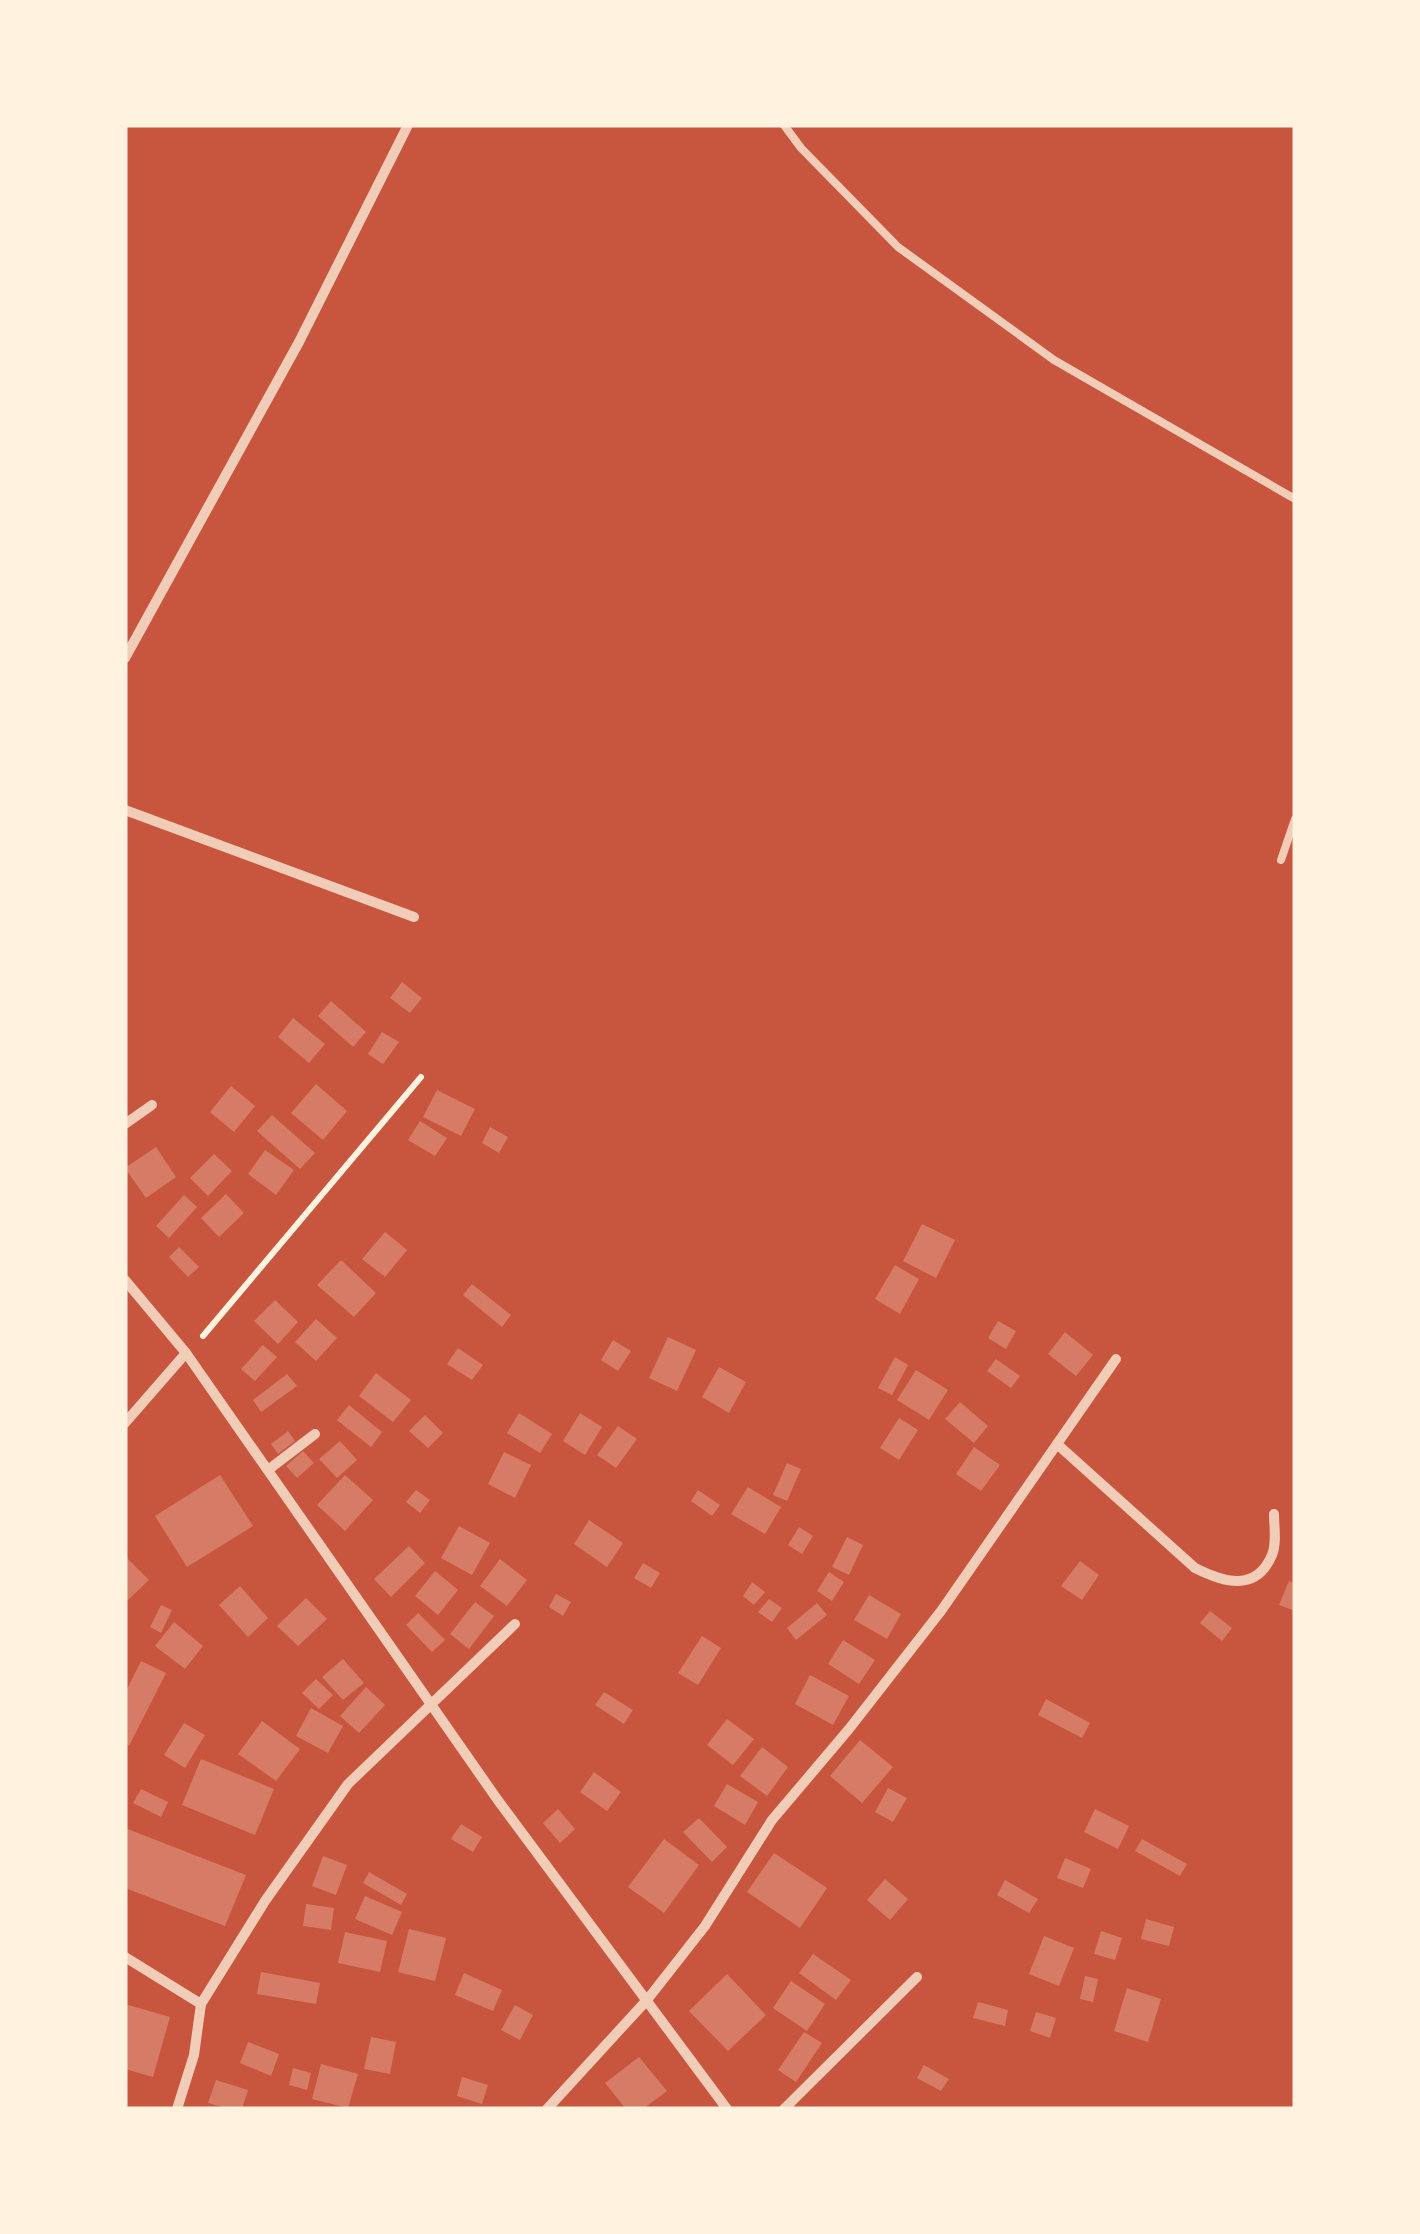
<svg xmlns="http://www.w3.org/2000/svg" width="1420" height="2234" viewBox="0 0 1420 2234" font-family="Mulish,sans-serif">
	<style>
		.building { fill: #d67c66 }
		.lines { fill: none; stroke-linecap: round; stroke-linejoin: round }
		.path { stroke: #fff3e0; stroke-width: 6 }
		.service { stroke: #f1ccb7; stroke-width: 8 }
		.minor { stroke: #f1ccb7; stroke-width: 10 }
	</style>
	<rect width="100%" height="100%" fill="#c8553d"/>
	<g class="building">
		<path d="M402 982 422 998 410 1013 390 998Z"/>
		<path d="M331 1001 366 1032 353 1047 318 1016Z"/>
		<path d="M293 1018 325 1044 309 1063 278 1037Z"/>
		<path d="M382 1032 399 1042 383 1064 368 1054Z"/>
		<path d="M316 1084 347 1111 323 1140 291 1113Z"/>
		<path d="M231 1086 255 1106 234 1132 210 1112Z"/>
		<path d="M437 1090 475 1109 461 1136 423 1117Z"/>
		<path d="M272 1115 315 1153 300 1169 257 1131Z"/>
		<path d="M420 1121 447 1138 435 1156 408 1140Z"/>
		<path d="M490 1127 508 1137 499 1153 482 1143Z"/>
		<path d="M156 1147 176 1177 146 1198 125 1168Z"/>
		<path d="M265 1150 294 1170 276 1195 248 1174Z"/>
		<path d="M214 1154 232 1171 208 1196 190 1178Z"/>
		<path d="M226 1194 244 1213 219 1237 201 1218Z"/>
		<path d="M184 1195 197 1207 169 1238 156 1226Z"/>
		<path d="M922 1224 955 1240 936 1278 903 1261Z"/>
		<path d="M385 1232 407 1250 385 1277 362 1259Z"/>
		<path d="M179 1247 199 1267 188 1277 169 1257Z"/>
		<path d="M341 1260 376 1293 354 1317 317 1285Z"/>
		<path d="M895 1265 919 1279 900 1314 875 1299Z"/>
		<path d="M472 1284 511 1315 502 1327 463 1295Z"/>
		<path d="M275 1300 298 1322 278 1344 254 1321Z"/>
		<path d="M316 1319 337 1338 316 1361 295 1342Z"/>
		<path d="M998 1321 1016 1331 1006 1349 988 1338Z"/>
		<path d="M1065 1332 1093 1355 1076 1376 1048 1354Z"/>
		<path d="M668 1337 696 1350 677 1391 649 1378Z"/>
		<path d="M613 1340 631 1351 618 1371 601 1360Z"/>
		<path d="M263 1345 277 1357 255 1381 241 1369Z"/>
		<path d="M458 1348 483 1365 472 1380 447 1364Z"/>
		<path d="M895 1357 908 1365 892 1395 878 1388Z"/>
		<path d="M996 1359 1020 1376 1011 1388 987 1371Z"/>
		<path d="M719 1367 746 1382 729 1413 702 1397Z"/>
		<path d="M916 1370 948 1390 929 1420 897 1400Z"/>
		<path d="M376 1373 411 1400 393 1422 359 1396Z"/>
		<path d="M287 1374 297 1386 261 1412 253 1400Z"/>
		<path d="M960 1402 988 1426 974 1443 945 1419Z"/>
		<path d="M349 1405 382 1432 371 1447 337 1420Z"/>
		<path d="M519 1413 552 1434 540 1453 507 1433Z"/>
		<path d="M580 1413 602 1427 585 1455 563 1441Z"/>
		<path d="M425 1415 443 1433 428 1448 409 1431Z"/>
		<path d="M899 1418 918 1430 899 1460 880 1448Z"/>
		<path d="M618 1426 637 1439 616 1468 597 1455Z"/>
		<path d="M288 1431 295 1441 278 1454 271 1444Z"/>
		<path d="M340 1441 357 1460 337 1478 319 1459Z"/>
		<path d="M974 1447 1000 1465 981 1491 956 1474Z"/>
		<path d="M303 1451 314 1463 297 1478 286 1466Z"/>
		<path d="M504 1452 531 1465 515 1498 488 1484Z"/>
		<path d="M787 1463 801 1469 787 1501 773 1495Z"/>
		<path d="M220 1475 253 1526 187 1567 155 1516Z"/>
		<path d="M345 1475 373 1500 345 1531 317 1505Z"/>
		<path d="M748 1487 781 1507 765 1534 731 1514Z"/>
		<path d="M416 1490 430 1500 420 1513 406 1502Z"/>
		<path d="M698 1490 720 1505 712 1516 691 1501Z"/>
		<path d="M589 1520 623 1543 607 1567 574 1544Z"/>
		<path d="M459 1526 490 1543 472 1575 441 1558Z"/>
		<path d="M799 1527 813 1536 802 1554 788 1545Z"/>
		<path d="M847 1537 863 1545 849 1575 832 1567Z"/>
		<path d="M409 1546 425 1563 391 1597 374 1579Z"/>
		<path d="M125 1556 149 1580 128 1600 125 1597Z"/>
		<path d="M500 1559 527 1580 507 1606 480 1586Z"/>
		<path d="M1080 1561 1099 1575 1082 1600 1061 1586Z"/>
		<path d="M643 1563 660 1573 651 1588 634 1578Z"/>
		<path d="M435 1571 458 1590 438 1615 415 1596Z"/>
		<path d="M829 1572 844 1582 832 1601 817 1591Z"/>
		<path d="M1289 1581 1295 1584V1611L1279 1605Z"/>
		<path d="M752 1582 765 1592 754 1605 743 1596Z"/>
		<path d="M240 1586 268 1618 248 1637 219 1605Z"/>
		<path d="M556 1594 571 1602 563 1616 549 1607Z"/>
		<path d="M869 1595 901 1614 887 1639 854 1620Z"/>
		<path d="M306 1598 327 1619 298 1646 277 1626Z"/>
		<path d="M769 1599 782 1608 772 1622 758 1612Z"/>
		<path d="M475 1602 494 1616 469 1649 450 1634Z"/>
		<path d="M817 1603 827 1615 796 1640 787 1628Z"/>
		<path d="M161 1605 172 1610 161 1633 150 1627Z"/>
		<path d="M1210 1611 1232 1628 1222 1641 1200 1623Z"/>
		<path d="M418 1613 445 1640 432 1652 406 1625Z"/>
		<path d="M174 1622 203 1646 185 1669 155 1646Z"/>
		<path d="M702 1636 721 1648 698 1685 678 1673Z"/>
		<path d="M843 1640 875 1660 859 1684 828 1664Z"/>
		<path d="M343 1659 364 1683 343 1700 322 1677Z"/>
		<path d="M141 1661 166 1673 129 1746 125 1743V1693Z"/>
		<path d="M810 1675 849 1696 833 1725 795 1704Z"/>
		<path d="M316 1679 333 1695 319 1709 302 1693Z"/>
		<path d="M366 1687 385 1705 359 1733 340 1716Z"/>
		<path d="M604 1692 633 1710 624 1724 595 1705Z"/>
		<path d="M1046 1699 1090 1723 1082 1738 1038 1715Z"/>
		<path d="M311 1708 343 1726 328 1753 296 1736Z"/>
		<path d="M727 1719 754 1739 733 1765 707 1745Z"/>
		<path d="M262 1721 300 1749 276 1781 238 1754Z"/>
		<path d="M184 1723 205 1735 185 1768 164 1755Z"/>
		<path d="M860 1740 893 1767 862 1803 830 1776Z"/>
		<path d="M762 1747 788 1767 767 1796 740 1776Z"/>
		<path d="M201 1759 274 1789 255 1835 182 1805Z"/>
		<path d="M594 1772 621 1792 607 1811 580 1792Z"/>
		<path d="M727 1784 758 1802 745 1825 714 1806Z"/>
		<path d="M888 1788 907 1798 893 1822 875 1812Z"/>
		<path d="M141 1789 168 1802 161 1817 133 1803Z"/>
		<path d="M558 1809 575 1829 560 1843 543 1823Z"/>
		<path d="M1095 1809 1129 1826 1118 1849 1084 1832Z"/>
		<path d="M699 1818 727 1847 712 1862 683 1832Z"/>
		<path d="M461 1824 482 1837 473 1852 451 1839Z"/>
		<path d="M125 1828 246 1875 225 1926 125 1888Z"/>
		<path d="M664 1839 699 1865 664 1913 628 1887Z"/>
		<path d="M1142 1839 1187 1864 1180 1876 1135 1851Z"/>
		<path d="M774 1853 827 1888 800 1928 747 1892Z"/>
		<path d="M323 1856 347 1865 336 1895 312 1886Z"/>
		<path d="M1065 1858 1091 1869 1083 1888 1057 1878Z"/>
		<path d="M369 1872 407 1894 401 1905 363 1883Z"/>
		<path d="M885 1879 908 1899 890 1920 867 1900Z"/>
		<path d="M1005 1880 1038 1899 1029 1913 997 1895Z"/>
		<path d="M365 1896 402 1912 392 1935 355 1919Z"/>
		<path d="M306 1904 334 1908 331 1930 303 1926Z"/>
		<path d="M1146 1919 1174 1927 1169 1946 1141 1939Z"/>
		<path d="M409 1929 446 1938 435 1981 398 1972Z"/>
		<path d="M1101 1931 1122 1938 1115 1960 1094 1954Z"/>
		<path d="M345 1932 387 1941 380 1972 338 1963Z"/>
		<path d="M1044 1936 1074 1948 1059 1986 1029 1974Z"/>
		<path d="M813 1954 851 1980 836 2000 799 1973Z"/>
		<path d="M261 1972 320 1983 316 2004 257 1994Z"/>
		<path d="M464 1973 502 1990 493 2011 455 1995Z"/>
		<path d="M727 1974 766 2015 728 2051 689 2011Z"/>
		<path d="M1085 1976 1098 1979 1093 2002 1080 1999Z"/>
		<path d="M791 1981 825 2004 807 2031 773 2008Z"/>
		<path d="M1127 1988 1161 1999 1148 2042 1114 2031Z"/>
		<path d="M978 2002 1008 2010 1005 2026 973 2018Z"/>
		<path d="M125 2004 170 2017 153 2077 125 2069Z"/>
		<path d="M515 2005 533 2015 520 2040 501 2030Z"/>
		<path d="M1036 2012 1056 2018 1050 2038 1030 2031Z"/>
		<path d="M804 2032 822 2043 796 2082 778 2070Z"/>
		<path d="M371 2037 396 2042 390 2074 364 2069Z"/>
		<path d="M248 2042 279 2054 271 2076 240 2063Z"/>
		<path d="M639 2057 667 2091 643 2109H626L605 2083Z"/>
		<path d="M321 2064 358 2074 348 2108 312 2099Z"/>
		<path d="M924 2065 949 2079 941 2091 917 2078Z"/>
		<path d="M293 2068 311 2073 307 2090 289 2085Z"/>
		<path d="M462 2077 488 2085 482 2104 457 2096Z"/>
		<path d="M216 2080 248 2090 242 2109H229L208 2103Z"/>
	</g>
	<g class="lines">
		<path class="path" d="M203 1336 421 1077"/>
		<g class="service">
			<path d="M784 125 801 148 898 247 1054 360 1295 499"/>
			<path d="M1281 860 1295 819"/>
		</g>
		<g class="minor">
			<path d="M125 658 299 342 408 125"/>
			<path d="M125 810 414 917"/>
			<path d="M125 1124 152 1105"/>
			<path d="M125 1280 186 1353 497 1799 727 2109"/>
			<path d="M125 1423 186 1353"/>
			<path d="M1057 1444 1195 1568C1223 1582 1256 1593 1272 1555 1277 1543 1274 1527 1274 1514"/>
			<path d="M268 1470 315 1434"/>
			<path d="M125 1957 201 2004 194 2055 177 2109"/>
			<path d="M201 2004 265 1901 348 1784 515 1624"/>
			<path d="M547 2109 647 2000 705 1926 772 1820 849 1729 941 1611 1116 1359"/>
			<path d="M784 2109 917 1977"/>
		</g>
	</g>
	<rect width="1420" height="2234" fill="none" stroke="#fff3e0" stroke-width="255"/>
</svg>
